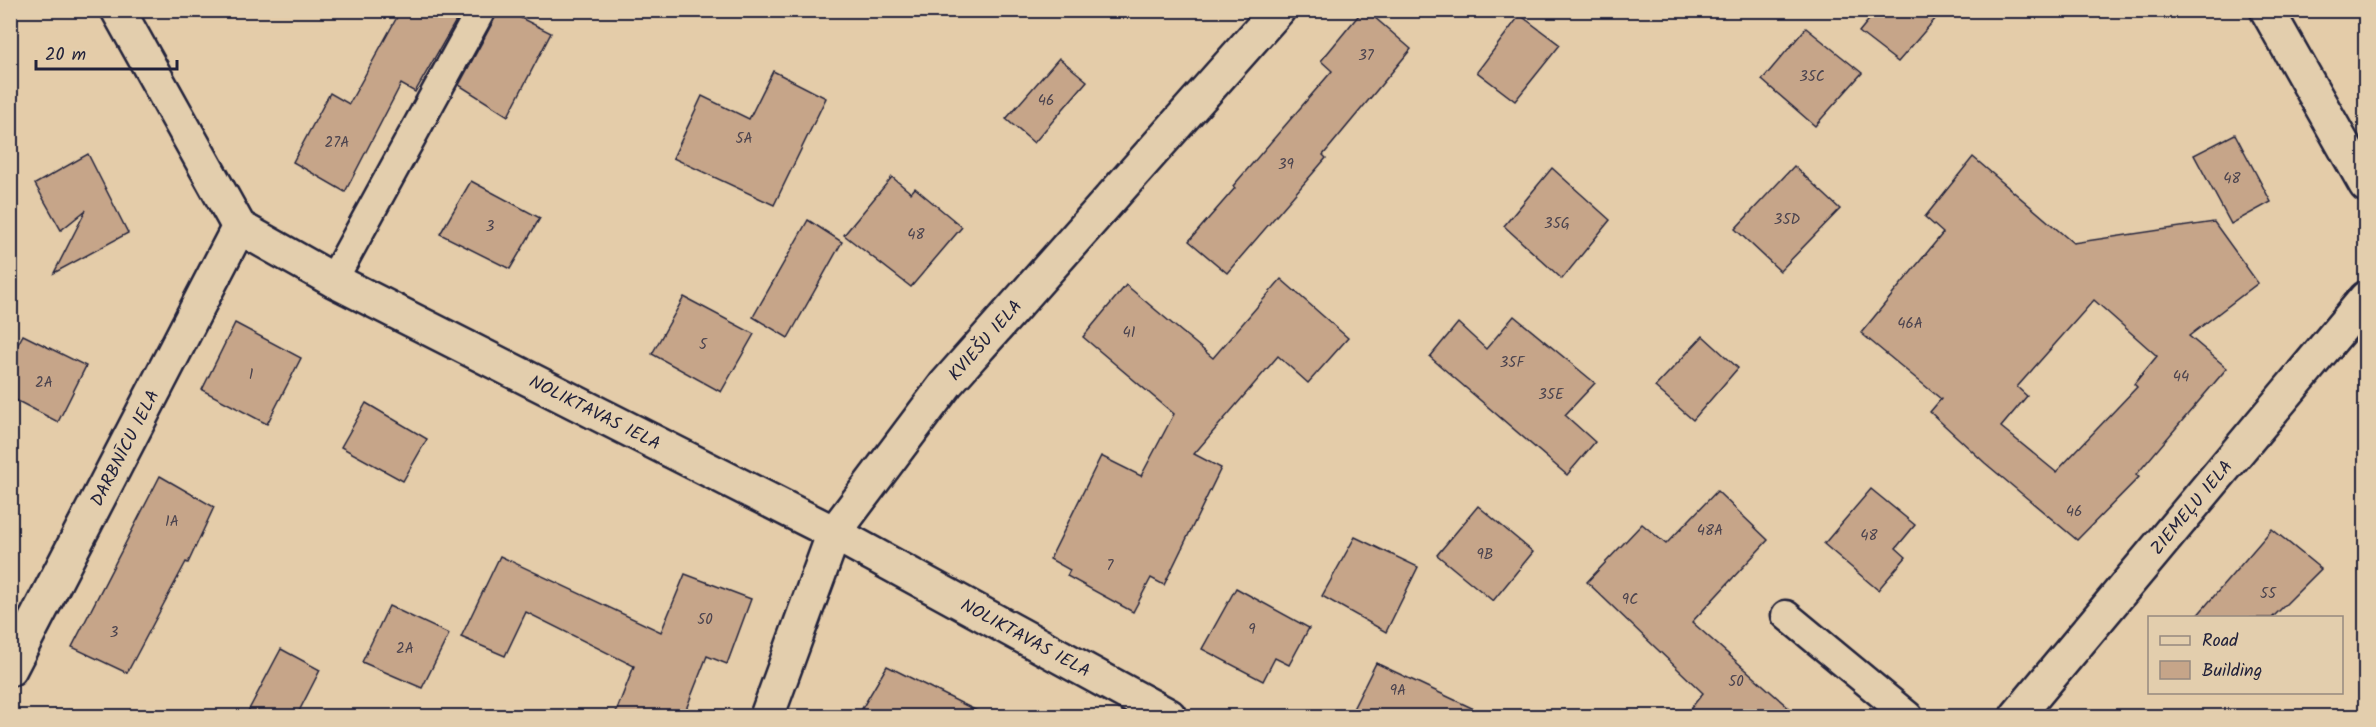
<svg xmlns="http://www.w3.org/2000/svg" width="2376" height="727" viewBox="0 0 2376 727" font-family="Kalam,sans-serif">
	<style>
		.building { fill: #c6a589; stroke: #22223b; stroke-width: 1.5; fill-rule: evenodd }
		.lines { fill: none; stroke-linecap: round; stroke-linejoin: round }
		.lane-casing { stroke: #22223b; stroke-width: 33 }
		.street-casing { stroke: #22223b; stroke-width: 38 }
		.secondary-casing { stroke: #22223b; stroke-width: 38 }
		.lane { stroke: #e3cead; stroke-width: 28 }
		.street { stroke: #e3cead; stroke-width: 33 }
		.secondary { stroke: #e3cead; stroke-width: 33 }
		.labels { text-anchor: middle; stroke-width: 5; stroke-linejoin: round; paint-order: stroke }
		.number-label { font-size: 15px; fill: #4b434e }
		.street-label { font-size: 18px; fill: #22223b; stroke: #e3cead }
	</style>
	<rect width="100%" height="100%" fill="#e4cca9"/>
	<filter id="ink" filterUnits="userSpaceOnUse"><feTurbulence type="fractalNoise" baseFrequency=".0167" numOctaves="2"/><feDisplacementMap in="SourceGraphic" scale="12" xChannelSelector="R" yChannelSelector="G"/><feConvolveMatrix kernelMatrix="1 2 1 2 8 2 1 2 1" color-interpolation-filters="sRGB"/></filter>
	<g filter="url(#ink)">
		<g class="building">
			<path d="M401 10H462L415 92 401 84 345 192 293 162 330 93 349 104Z"/>
			<path d="M497 10H505L551 33 508 116 459 85 495 18Z"/>
			<path d="M1363 10H1366L1411 49 1323 155 1326 158 1227 273 1189 241 1235 188 1233 186 1332 71 1321 61Z"/>
			<path d="M1877 10H1943L1898 62 1859 32Z"/>
			<path d="M1520 15 1560 45 1515 101 1477 72Z"/>
			<path d="M1806 28 1862 73 1815 126 1762 80Z"/>
			<path d="M1059 58 1087 81 1034 143 1006 119Z"/>
			<path d="M773 71 826 98 774 205 673 158 702 96 749 119Z"/>
			<path d="M2235 134 2271 202 2231 224 2194 155Z"/>
			<path d="M88 154 128 233 54 273 86 210 61 230 35 184Z"/>
			<path d="M1973 157 2073 243 2214 222 2258 283 2189 336 2227 368 2136 475 2139 477 2077 540 1985 463 1930 412 1941 399 1861 333 1943 233 1925 217ZM2094 300 2157 356 2134 384 2137 387 2056 472 2001 427 2027 396 2017 387Z"/>
			<path d="M1794 166 1840 209 1780 271 1735 229Z"/>
			<path d="M1552 168 1610 220 1562 279 1504 226Z"/>
			<path d="M892 177 911 193 915 188 962 227 911 287 844 235Z"/>
			<path d="M471 181 540 218 510 269 440 234Z"/>
			<path d="M808 220 842 242 788 338 753 317Z"/>
			<path d="M1281 279 1348 338 1308 383 1278 356 1194 454 1221 468 1164 585 1151 578 1133 612 1067 576 1070 570 1050 559 1101 456 1141 476 1174 414 1083 337 1126 285 1213 358Z"/>
			<path d="M684 297 754 334 721 392 652 354Z"/>
			<path d="M1514 316 1595 383 1565 415 1595 442 1567 475 1430 357 1458 323 1486 349Z"/>
			<path d="M235 323 301 358 267 424 202 390Z"/>
			<path d="M23 335 86 366 58 422 10 397V359Z"/>
			<path d="M1703 336 1738 368 1693 420 1655 387Z"/>
			<path d="M366 403 427 439 403 481 341 447Z"/>
			<path d="M160 476 214 507 188 563 186 562 127 673 72 647Z"/>
			<path d="M1871 489 1915 525 1896 548 1906 557 1878 590 1824 544Z"/>
			<path d="M1717 491 1768 540 1692 622 1799 717H1684L1703 693 1587 582 1642 524 1666 544Z"/>
			<path d="M1478 506 1533 552 1493 601 1437 555Z"/>
			<path d="M2272 529 2321 569 2272 618H2195Z"/>
			<path d="M1355 537 1418 567 1386 632 1322 596Z"/>
			<path d="M500 556 661 632 685 574 751 599 727 664 707 656 683 717H614L634 666 526 612 505 656 461 637Z"/>
			<path d="M1236 588 1309 628 1289 665 1275 658 1263 681 1202 649Z"/>
			<path d="M389 606 449 634 422 688 362 662Z"/>
			<path d="M281 649 320 670 296 717H245Z"/>
			<path d="M1376 663 1491 717H1349Z"/>
			<path d="M887 666 989 717H857Z"/>
		</g>
		<g class="lines">
			<defs>
				<g id="lane">
					<path d="M333 280 481 10"/>
					<path d="M1786 615 1908 716"/>
				</g>
				<g id="street">
					<path id="s1" d="M118 10 239 227 333 280 834 533 1169 716"/>
					<path id="s2" d="M10 669 239 227"/>
					<path id="s3" d="M767 716 834 533 946 384 1278 10"/>
					<path id="s4" d="M2017 716 2366 298"/>
				</g>
				<path id="secondary" d="M2267 10 2366 185"/>
			</defs>
			<use href="#lane" class="lane-casing"/>
			<use href="#street" class="street-casing"/>
			<use href="#secondary" class="secondary-casing"/>
			<use href="#lane" class="lane"/>
			<use href="#street" class="street"/>
			<use href="#secondary" class="secondary"/>
		</g>
	</g>
	<g class="labels">
		<g class="number-label">
			<text x="1366" y="60">37</text>
			<text x="1812" y="81">35C</text>
			<text x="1046" y="105">46</text>
			<text x="744" y="143">5A</text>
			<text x="337" y="147">27A</text>
			<text x="1286" y="169">39</text>
			<text x="2232" y="183">48</text>
			<text x="1787" y="224">35D</text>
			<text x="1557" y="228">35G</text>
			<text x="490" y="231">3</text>
			<text x="916" y="239">48</text>
			<text x="1910" y="328">46A</text>
			<text x="1129" y="337">41</text>
			<text x="703" y="349">5</text>
			<text x="1512" y="367">35F</text>
			<text x="251" y="379">1</text>
			<text x="2181" y="381">44</text>
			<text x="44" y="387">2A</text>
			<text x="1551" y="399">35E</text>
			<text x="2074" y="516">46</text>
			<text x="172" y="526">1A</text>
			<text x="1710" y="535">48A</text>
			<text x="1869" y="540">48</text>
			<text x="1485" y="559">9B</text>
			<text x="1110" y="570">7</text>
			<text x="2268" y="598">55</text>
			<text x="1630" y="604">9C</text>
			<text x="705" y="624">50</text>
			<text x="1252" y="634">9</text>
			<text x="114" y="637">3</text>
			<text x="405" y="653">2A</text>
			<text x="1736" y="686">50</text>
			<text x="1398" y="695">9A</text>
		</g>
		<g class="street-label">
			<text dy="6" stroke="none"><textPath href="#s3" startOffset="440">KVIEŠU IELA</textPath></text>
			<text dy="6" stroke="none"><textPath href="#s1" startOffset="650">NOLIKTAVAS IELA</textPath></text>
			<text dy="6" stroke="none"><textPath href="#s2" startOffset="249">DARBNĪCU IELA</textPath></text>
			<text dy="6" stroke="none"><textPath href="#s4" startOffset="272">ZIEMEĻU IELA</textPath></text>
			<text dy="6" stroke="none"><textPath href="#s1" startOffset="1136">NOLIKTAVAS IELA</textPath></text>
		</g>
	</g>
	<rect width="2376" height="727" fill="none" stroke="#e3cead" stroke-width="36"/>
	<rect x="18" y="18" width="2340" height="691" fill="none" stroke="#22223b" stroke-width="2" filter="url(#ink)"/>
	<rect x="2148" y="616" width="195" height="78" fill="#e3cead" stroke="#96897f" stroke-width="1.5"/>
	<rect x="2160" y="636" width="30" height="9" fill="#e3cead" stroke="#96897f" stroke-width="1.5"/>
	<text x="2202" y="646" font-size="18" fill="#22223b">Road</text>
	<rect x="2160" y="661" width="30" height="18" fill="#c6a589" stroke="#96897f" stroke-width="1.5"/>
	<text x="2202" y="676" font-size="18" fill="#22223b">Building</text>
	<path d="M36 60v9h141v-9" fill="none" stroke="#22223b" stroke-width="3"/>
	<text x="45" y="60" font-size="18" fill="#22223b" stroke="#e3cead" stroke-width="4.5" paint-order="stroke">20 m</text>
</svg>
